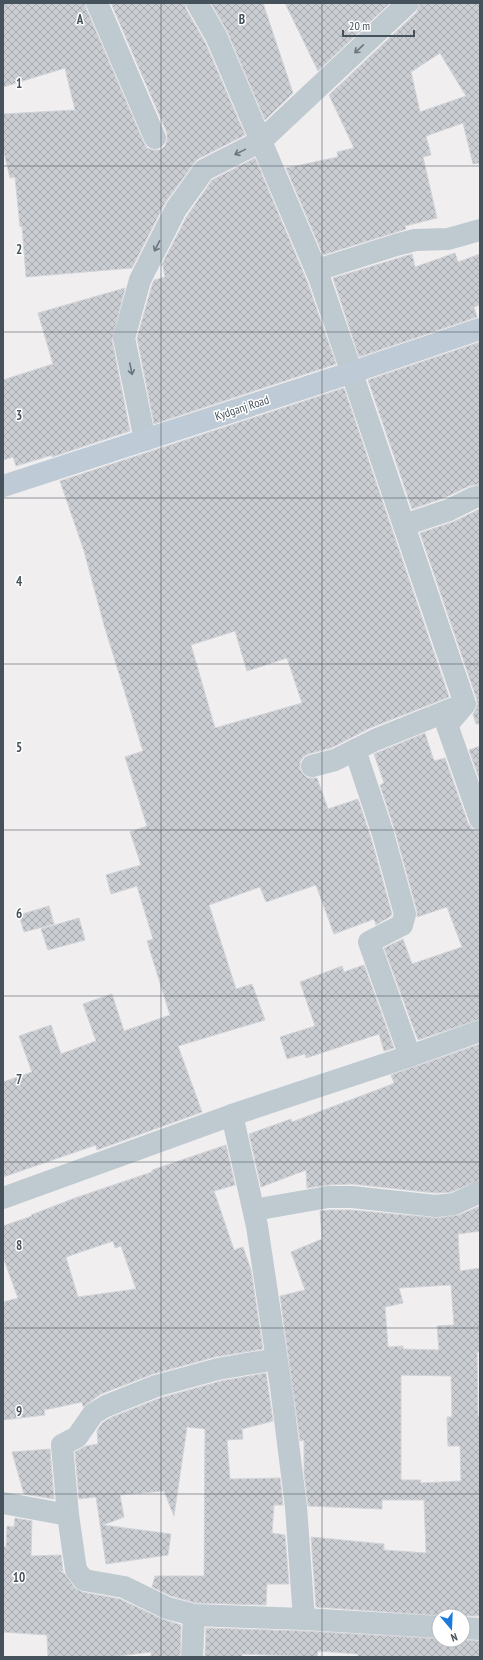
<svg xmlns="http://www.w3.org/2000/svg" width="483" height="1660" viewBox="0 0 483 1660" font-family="'PT Sans Narrow',sans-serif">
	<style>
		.building { fill: url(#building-cross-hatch); stroke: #d2d4d9; fill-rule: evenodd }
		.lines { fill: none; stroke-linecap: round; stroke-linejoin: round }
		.minor { stroke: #bec9d0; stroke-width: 22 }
		.tertiary { stroke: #bec9d0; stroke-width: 22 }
		.secondary { stroke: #becad5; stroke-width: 22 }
		.oneway { stroke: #6a767e }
		.grid { fill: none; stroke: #46525b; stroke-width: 1; stroke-opacity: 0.55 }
		.labels { text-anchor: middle; stroke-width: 3; stroke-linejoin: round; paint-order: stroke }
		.street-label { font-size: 12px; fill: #46525b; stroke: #fff }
		.grid-label { font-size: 13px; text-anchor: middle; font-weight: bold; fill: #46525b; stroke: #fff; stroke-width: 3; stroke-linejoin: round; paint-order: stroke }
	</style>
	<defs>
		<pattern id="building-cross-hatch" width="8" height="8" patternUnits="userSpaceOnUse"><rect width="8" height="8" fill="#cacdd2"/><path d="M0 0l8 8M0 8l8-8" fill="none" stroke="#a6a9ad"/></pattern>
	</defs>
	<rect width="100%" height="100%" fill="#f0eeee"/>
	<g class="building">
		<path d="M3 3H85L86 8 144 143 147 148 153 150H160L165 146 167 140V133L111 3H185L186 9 205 42 245 135 198 159 194 163 165 203 132 268 26 277 22 226 20 227 15 177 10 178 3 148V114L75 110 65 68 3 87Z"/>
		<path d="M211 3H263L293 93 265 120 227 31Z"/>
		<path d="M285 3H390L318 71Z"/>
		<path d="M420 3H480V163L473 164 463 123 426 136 431 155 423 157 437 218 405 226 406 229 323 255 286 168 338 157 337 152 354 148 329 95 417 12ZM440 53 466 96 420 112 411 72Z"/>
		<path d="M255 158 307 281 336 364 154 424 137 338 152 285 154 280 165 277 163 265 161 266 187 216 212 180Z"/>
		<path d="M455 253 458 262 480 254V305L474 307 477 317 359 357 333 278 412 254 415 267Z"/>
		<path d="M125 288 112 340 130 431 52 457V455L16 466 13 457 3 460V380L53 364 38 313Z"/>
		<path d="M480 342V484L469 486 444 498 412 509 368 380Z"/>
		<path d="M344 388 449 697 370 728 331 748 308 754 303 757 300 762V769L303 774 308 778H317L328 809 358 799 371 838 392 914 391 916 376 925 374 919 334 934 316 885 266 902 260 887 209 905 236 989 252 984 265 1020 178 1046 202 1112 97 1150 96 1145 3 1177V1082L32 1072 19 1036 51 1025 61 1054 96 1041 83 1004 112 994 124 1031 170 1015 147 941 153 939 137 886 111 894 106 875 141 865 130 832 147 826 125 757 143 751 104 625 84 551 60 481ZM235 631 247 671 287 658 302 703 215 728 191 645Z"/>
		<path d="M480 509V724H476L473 714 477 707V700L420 533 453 522Z"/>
		<path d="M425 733 434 761 445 758 468 823 472 829 480 831V1019L418 1040 384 948 403 939 412 964 462 947 447 907 417 917V911L395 831 380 785 384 783 374 754Z"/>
		<path d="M480 746V781L469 750Z"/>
		<path d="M49 906 54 924 24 932 19 915Z"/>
		<path d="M79 918 85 940 48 950 41 929Z"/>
		<path d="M364 965 394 1048 384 1051 379 1034 306 1058 305 1054 287 1059 280 1037 315 1026 300 982 342 966 344 972Z"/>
		<path d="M480 1044V1180L451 1192 436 1193 352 1184 328 1185 307 1188 306 1170 261 1187 249 1134 291 1119 292 1122 390 1085 394 1083 391 1075Z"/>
		<path d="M226 1145 235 1185 214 1191 234 1250 243 1247 251 1270 263 1349 215 1357 153 1374 101 1394 83 1407 82 1402 44 1410 45 1415 3 1420V1302L18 1298 3 1257V1226L32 1216 31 1215 75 1198 152 1172V1170ZM113 1241 115 1248 121 1246 136 1289 78 1297 66 1257Z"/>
		<path d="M480 1206V1231L458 1234 460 1271 480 1268V1352H477L478 1416H480V1616H444L316 1607 311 1537 384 1544V1550L426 1553 424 1500H382V1509L308 1506 304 1473V1440L300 1441 280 1296 305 1290 291 1252 322 1239 320 1211 329 1210H351L437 1218 459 1215ZM451 1285 454 1325 437 1326 439 1350 403 1349V1346L388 1347 385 1307 403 1303 399 1288ZM401 1375 451 1376 452 1417H447L448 1446H460L461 1481 420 1483 421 1480H401Z"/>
		<path d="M266 1373 273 1421 242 1429 243 1439 227 1440 230 1479 280 1478 283 1505H274L272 1533 285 1535 289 1584H267L266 1605 196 1603 171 1596 152 1587 155 1576H204L205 1429 187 1427 174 1516 164 1491 120 1495 124 1517 103 1525 171 1534 168 1555 106 1564 96 1497 79 1499 75 1452 86 1446 98 1444 97 1431 102 1423 112 1417 160 1398 221 1381Z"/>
		<path d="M50 1449 54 1499 24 1494 12 1452Z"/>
		<path d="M15 1518 32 1521 31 1556 61 1555 63 1571H59L64 1573 75 1588 82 1592 120 1599 162 1619 181 1625 180 1657H151V1652L111 1657H48L47 1635 3 1632V1547H6L7 1526 14 1527Z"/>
		<path d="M206 1628 303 1631 480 1641V1657H358V1654L318 1651 317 1657 242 1654V1657H205Z"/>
	</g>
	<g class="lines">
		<g class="minor">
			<path d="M97 3 155 138"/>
			<path d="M197 3 216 36 319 277 465 704 447 725 480 819"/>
			<path d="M317 270 396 245 415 240 448 239 480 230"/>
			<path d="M145 440 124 338 140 280 176 209 204 170 261 141 408 3"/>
			<path d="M404 525 449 510 473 498 480 496"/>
			<path d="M355 750 383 834 405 914 402 925 369 942 410 1056"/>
			<path d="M312 766 335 760 375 740 462 705"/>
			<path d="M232 1115 257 1226 281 1387 296 1507 304 1619"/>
			<path d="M254 1210 328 1197H352L436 1206 454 1204 480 1192"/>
			<path d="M3 1503 68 1515 76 1570 84 1580 124 1587 167 1608 194 1615 304 1619 439 1627"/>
			<path d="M68 1515 62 1445 77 1437 93 1414 106 1406 156 1386 218 1369 276 1359"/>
			<path d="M463 1628 480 1629"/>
			<path d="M192 1657 194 1615"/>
		</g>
		<path class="tertiary" d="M3 1198 232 1115 410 1056 480 1031"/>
		<path class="secondary" d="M3 486 353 372 480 329"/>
	</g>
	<defs><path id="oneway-shaft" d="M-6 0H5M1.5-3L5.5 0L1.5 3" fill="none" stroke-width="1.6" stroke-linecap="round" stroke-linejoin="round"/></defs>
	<g class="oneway">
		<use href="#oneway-shaft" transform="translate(359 49) rotate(137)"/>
		<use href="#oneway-shaft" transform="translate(240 152) rotate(154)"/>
		<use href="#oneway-shaft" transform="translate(157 246) rotate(117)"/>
		<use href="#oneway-shaft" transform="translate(131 369) rotate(78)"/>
	</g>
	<path class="grid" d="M161 3V1657M322 3V1657M3 166H480M3 332H480M3 498H480M3 664H480M3 830H480M3 996H480M3 1162H480M3 1328H480M3 1494H480"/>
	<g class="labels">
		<g class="street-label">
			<text transform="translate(242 408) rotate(-18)" y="4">Kydganj Road</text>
		</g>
	</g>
	<g class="grid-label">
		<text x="80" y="24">A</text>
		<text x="242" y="24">B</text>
		<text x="19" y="88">1</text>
		<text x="19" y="254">2</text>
		<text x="19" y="420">3</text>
		<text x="19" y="586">4</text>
		<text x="19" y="752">5</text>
		<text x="19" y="918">6</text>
		<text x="19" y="1084">7</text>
		<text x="19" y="1250">8</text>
		<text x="19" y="1416">9</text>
		<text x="19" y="1582">10</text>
	</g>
	<rect width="483" height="1660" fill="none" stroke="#46525b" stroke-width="8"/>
	<g transform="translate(451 1628) rotate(161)"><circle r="19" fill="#ffffff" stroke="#b5babd"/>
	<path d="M0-3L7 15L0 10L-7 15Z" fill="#1c7adc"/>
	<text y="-6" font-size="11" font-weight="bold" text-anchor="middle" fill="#46525b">N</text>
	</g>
	<path d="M343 30v6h71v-6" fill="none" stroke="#46525b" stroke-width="2"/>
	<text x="349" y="30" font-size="12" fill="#46525b" stroke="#ffffff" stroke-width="3" paint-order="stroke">20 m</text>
</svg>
